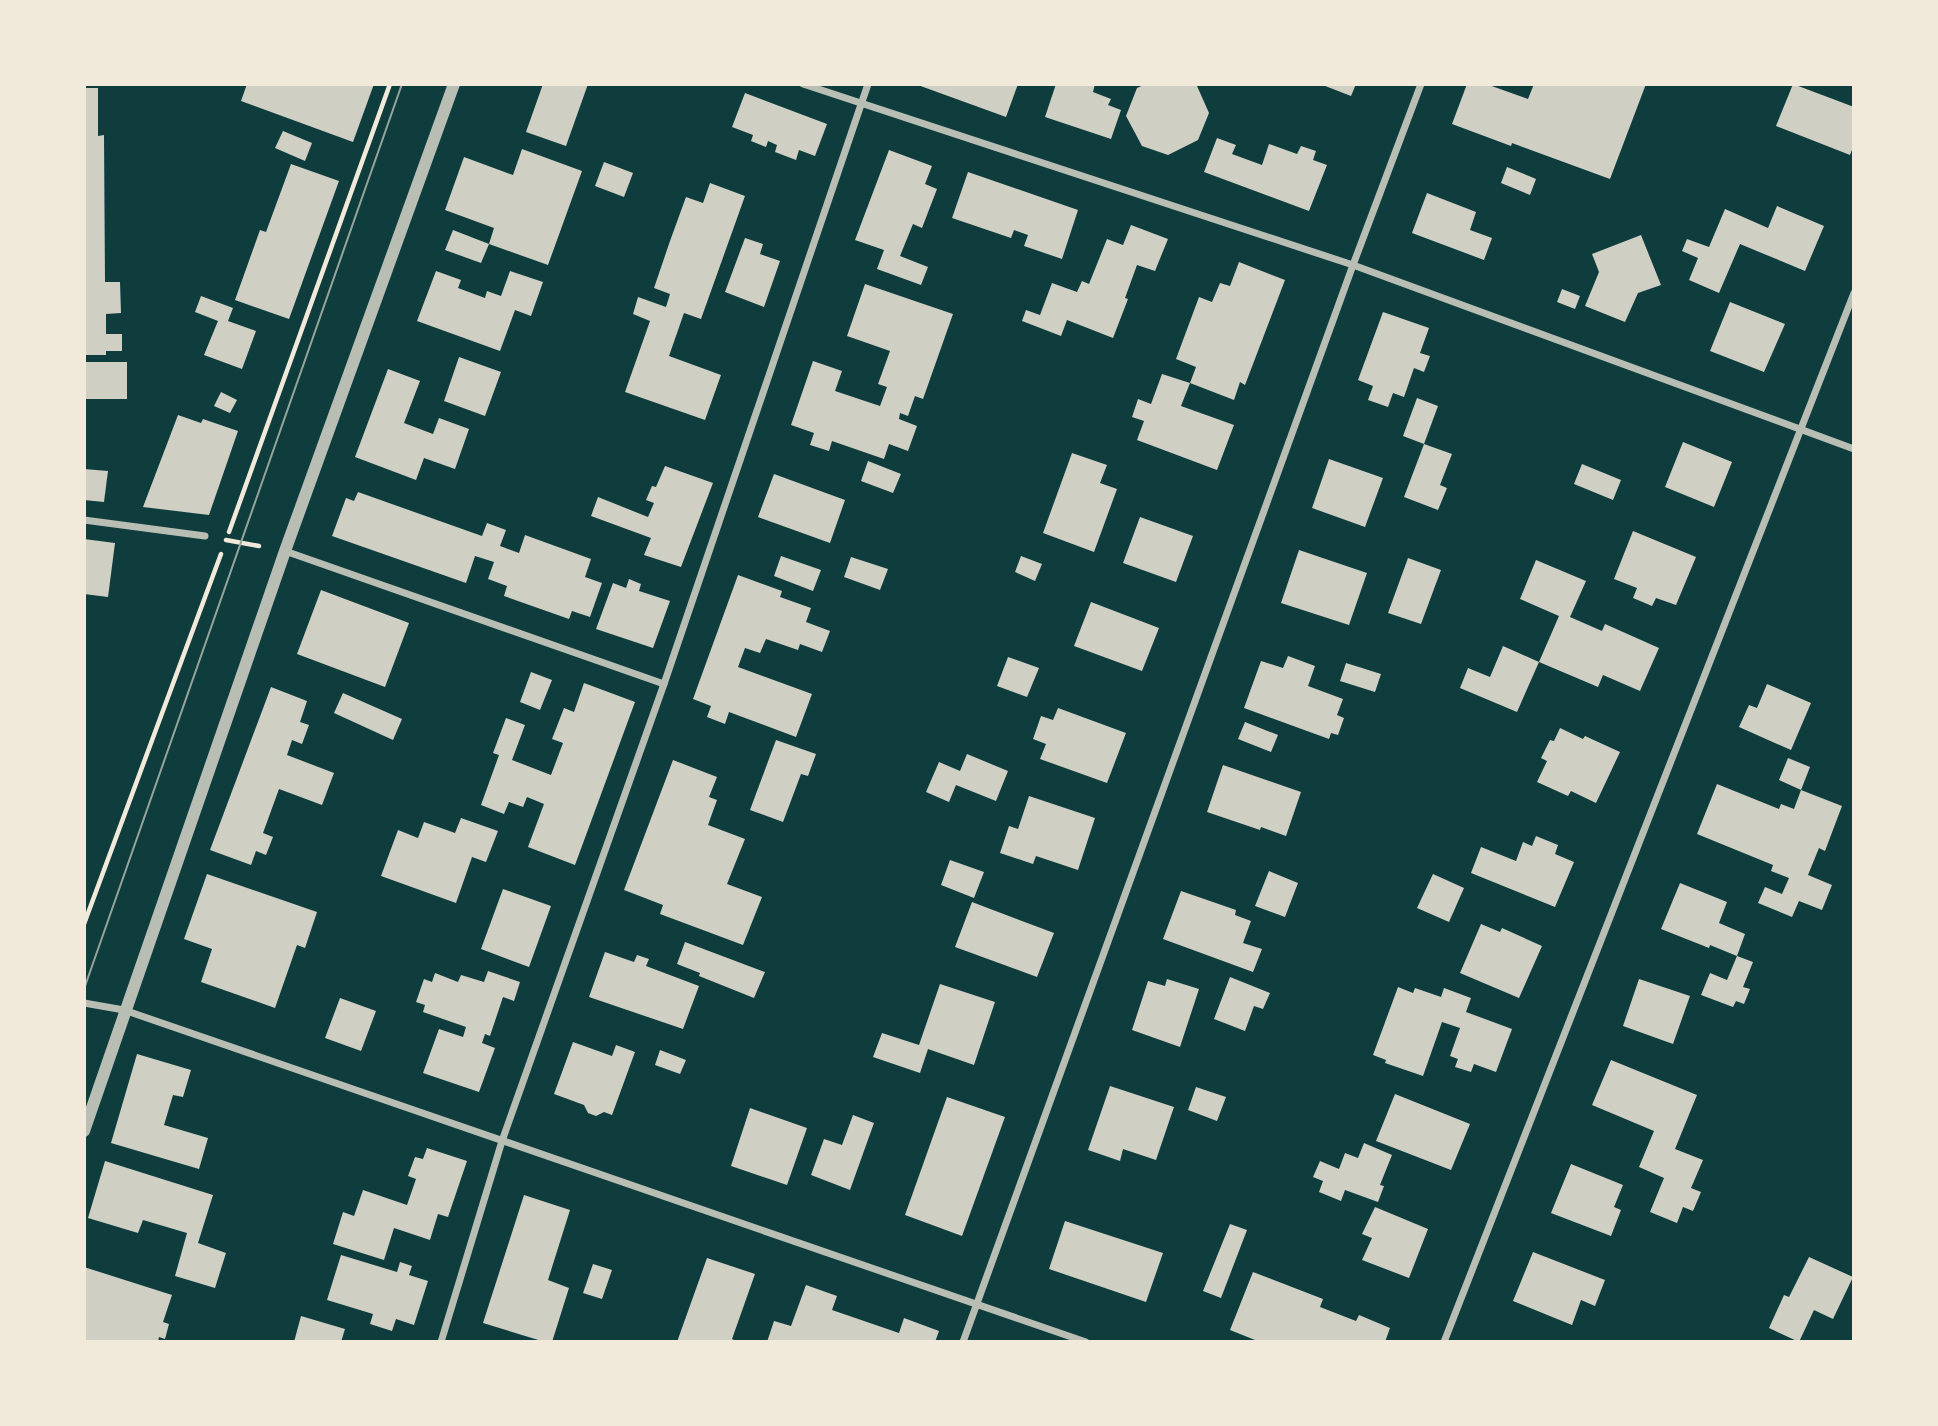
<svg xmlns="http://www.w3.org/2000/svg" width="1938" height="1426" viewBox="0 0 1938 1426" font-family="'Golos Text',sans-serif">
	<style>
		.building { fill: #cfcfc3 }
		.lines { fill: none; stroke-linecap: round; stroke-linejoin: round }
		.path { stroke: #f1e9da; stroke-width: 4.5 }
		.minor { stroke: #b8beb3; stroke-width: 7 }
		.tertiary { stroke: #b8beb3; stroke-width: 12 }
		.tram { stroke: #97a49c; stroke-width: 2 }
	</style>
	<rect width="100%" height="100%" fill="#0f3d3e"/>
	<g class="building">
		<path d="M247 84H374L353 142 241 101Z"/>
		<path d="M543 84H588L566 146 526 132Z"/>
		<path d="M915 84H1018L1006 117Z"/>
		<path d="M1056 84H1095L1093 92 1111 99 1108 105 1121 110 1111 139 1045 117Z"/>
		<path d="M1146 84H1192L1197 86 1209 113 1198 140 1168 155 1142 146 1126 116 1137 88Z"/>
		<path d="M1320 84H1356L1351 96Z"/>
		<path d="M1467 84H1486L1528 99 1534 84H1646L1610 179 1512 143 1511 146 1452 124Z"/>
		<path d="M1793 84 1854 107V145L1850 155 1776 126Z"/>
		<path d="M84 88H98V136L104 135 105 282H120L121 313 106 314V334H122V351H106V355H84Z"/>
		<path d="M745 93 827 124 815 156 799 150 796 160 775 152 777 145 768 141 766 147 751 141 753 135 732 127Z"/>
		<path d="M283 131 312 143 305 161 275 148Z"/>
		<path d="M1217 138 1236 145 1232 154 1262 165 1269 144 1297 154 1301 146 1316 151 1313 160 1327 165 1309 211 1204 172Z"/>
		<path d="M522 149 582 171 548 265 489 244 494 228 445 210 464 157 513 175Z"/>
		<path d="M889 150 932 166 925 184 937 189 922 228 913 224 900 256 928 267 921 285 877 269 884 250 855 240Z"/>
		<path d="M604 162 633 173 624 197 595 186Z"/>
		<path d="M291 164 339 181 289 319 235 300 260 230 266 232Z"/>
		<path d="M1507 167 1536 179 1530 195 1501 183Z"/>
		<path d="M968 172 1078 210 1062 259 1024 246 1028 235 1014 230 1011 238 952 218Z"/>
		<path d="M710 183 745 196 701 319 684 313 669 356 721 375 705 420 625 392 650 321 633 314 638 297 666 307 670 294 654 288 670 241 686 197 703 203Z"/>
		<path d="M1427 193 1476 212 1470 230 1492 238 1484 260 1412 233Z"/>
		<path d="M1777 206 1824 226 1805 271 1740 244 1719 293 1689 280 1698 258 1682 251 1687 239 1709 247 1725 209 1768 228Z"/>
		<path d="M1131 225 1168 239 1155 271 1137 265 1125 298 1128 299 1113 338 1067 320 1061 336 1022 321 1026 310 1040 315 1052 283 1077 292 1082 281 1089 284 1107 239 1123 245Z"/>
		<path d="M453 230 489 244 481 263 445 250Z"/>
		<path d="M1641 235 1661 285 1638 293 1625 322 1585 306 1599 272 1592 254Z"/>
		<path d="M745 238 763 244 760 254 780 261 764 307 725 292Z"/>
		<path d="M1239 262 1285 280 1245 385 1240 382 1234 400 1190 383 1181 406 1234 425 1217 470 1137 440 1144 421 1132 417 1138 399 1151 404 1162 374 1190 383 1196 367 1176 359 1199 297 1212 302 1220 283 1230 286Z"/>
		<path d="M436 271 461 280 458 288 485 298 487 291 501 296 510 271 543 282 531 316 515 310 500 351 417 321Z"/>
		<path d="M865 284 953 314 923 399 915 396 908 416 900 413 899 419 917 426 908 451 889 444 884 459 832 441 829 451 810 445 814 433 791 425 813 361 842 371 835 391 880 406 887 387 878 384 890 351 847 336Z"/>
		<path d="M1562 289 1580 296 1575 309 1557 302Z"/>
		<path d="M201 296 233 308 228 321 256 331 242 369 204 355 218 321 195 312Z"/>
		<path d="M1730 302 1785 324 1764 372 1710 351Z"/>
		<path d="M1383 312 1429 328 1420 353 1430 356 1424 372 1414 368 1404 397 1393 393 1388 407 1368 400 1373 386 1358 380Z"/>
		<path d="M459 357 501 372 485 416 444 401Z"/>
		<rect x="84" y="362" width="43" height="37"/>
		<path d="M388 369 420 381 404 423 433 434 439 418 469 429 455 469 424 458 416 480 355 457Z"/>
		<path d="M221 392 237 400 230 413 214 406Z"/>
		<path d="M1417 398 1438 406 1424 444 1403 436Z"/>
		<path d="M178 415 201 423 203 419 238 431 209 515 143 507Z"/>
		<path d="M1683 442 1732 462 1714 507 1665 487Z"/>
		<path d="M1424 444 1452 454 1440 485 1447 488 1438 510 1404 497Z"/>
		<path d="M1072 453 1107 465 1100 483 1117 489 1094 552 1043 533Z"/>
		<path d="M1329 459 1383 478 1365 527 1312 508Z"/>
		<path d="M868 461 901 474 893 493 861 481Z"/>
		<path d="M1582 464 1621 480 1613 500 1574 484Z"/>
		<path d="M665 466 713 483 681 567 644 555 651 538 591 516 598 497 648 517 654 503 646 500 652 486 656 487Z"/>
		<path d="M84 469 108 471 104 502 84 500Z"/>
		<path d="M774 474 845 500 830 543 758 517Z"/>
		<path d="M358 492 482 536 487 523 506 530 500 546 519 553 525 535 591 559 585 577 602 583 590 617 572 611 569 619 504 596 507 586 488 579 494 562 475 556 466 583 332 536 346 498 354 501Z"/>
		<path d="M1140 517 1193 536 1176 582 1123 563Z"/>
		<path d="M1633 531 1696 557 1676 605 1656 598 1652 606 1633 598 1637 588 1614 579Z"/>
		<path d="M84 539 115 543 108 597 84 594Z"/>
		<path d="M1299 550 1367 573 1349 625 1281 603Z"/>
		<path d="M781 556 821 570 813 591 774 576Z"/>
		<path d="M1021 556 1042 564 1035 581 1015 572Z"/>
		<path d="M851 557 888 569 880 590 844 577Z"/>
		<path d="M1408 558 1441 570 1421 624 1388 613Z"/>
		<path d="M1536 560 1586 581 1570 617 1602 631 1605 624 1659 648 1640 691 1603 675 1598 687 1539 662 1559 616 1520 599Z"/>
		<path d="M738 575 782 591 780 597 811 608 806 622 830 631 822 652 800 644 798 650 766 639 760 653 745 648 738 667 812 694 796 737 729 712 725 724 707 717 711 706 693 699Z"/>
		<path d="M629 579 641 584 639 591 670 601 653 648 596 629 613 583 626 588Z"/>
		<path d="M321 590 409 623 385 687 297 654Z"/>
		<path d="M1091 602 1159 628 1142 671 1074 646Z"/>
		<path d="M1503 646 1539 662 1517 712 1460 688 1468 668 1490 677Z"/>
		<path d="M1288 656 1315 666 1308 686 1343 699 1337 715 1344 718 1338 735 1331 733 1329 739 1244 708 1261 661 1283 668Z"/>
		<path d="M1008 657 1039 668 1027 697 997 686Z"/>
		<path d="M1346 663 1381 674 1375 692 1340 681Z"/>
		<path d="M531 672 552 680 540 710 520 702Z"/>
		<path d="M584 683 635 702 575 865 528 847 544 804 527 797 523 807 509 802 504 814 481 805 499 755 493 753 506 718 525 725 512 760 551 775 563 743 552 739 564 708 574 712Z"/>
		<path d="M1767 684 1811 703 1791 750 1739 727 1749 705 1757 708Z"/>
		<path d="M271 687 307 701 300 722 309 725 302 744 292 740 287 755 334 773 322 805 279 789 263 833 273 837 266 855 256 851 251 865 210 850Z"/>
		<path d="M343 693 402 719 393 740 334 713Z"/>
		<path d="M1058 708 1126 733 1107 783 1040 759 1046 744 1033 739 1041 716 1053 720Z"/>
		<path d="M1245 722 1278 735 1271 752 1238 739Z"/>
		<path d="M1560 728 1583 739 1585 736 1620 752 1596 803 1571 791 1568 796 1537 782 1547 761 1541 758 1550 740 1554 741Z"/>
		<path d="M776 740 816 754 808 776 801 774 783 822 750 810Z"/>
		<path d="M967 754 1008 771 996 801 956 785 949 802 926 792 939 762 960 771Z"/>
		<path d="M1788 758 1810 767 1801 790 1779 780Z"/>
		<path d="M673 760 717 777 709 797 717 800 708 825 745 839 727 884 762 897 743 945 660 914 663 905 624 890Z"/>
		<path d="M1223 765 1301 792 1286 836 1261 827 1260 830 1207 812Z"/>
		<path d="M1717 784 1779 809 1781 804 1794 809 1801 790 1842 806 1825 851 1819 848 1808 875 1832 885 1822 910 1799 901 1792 917 1758 903 1765 887 1782 894 1789 878 1771 871 1773 865 1697 834Z"/>
		<path d="M1029 796 1095 818 1078 870 1036 856 1033 864 1000 853 1009 826 1018 829Z"/>
		<path d="M461 818 498 831 486 862 472 857 456 903 381 876 398 830 418 838 424 822 455 833Z"/>
		<path d="M1536 836 1558 845 1555 854 1574 862 1555 907 1471 873 1481 847 1516 861 1523 842 1532 846Z"/>
		<path d="M950 860 984 872 974 898 941 885Z"/>
		<path d="M1269 871 1298 883 1285 917 1255 906Z"/>
		<path d="M207 874 317 912 305 948 297 945 275 1008 201 982 212 949 184 939Z"/>
		<path d="M1433 874 1464 888 1449 922 1417 908Z"/>
		<path d="M1680 883 1727 902 1719 923 1745 934 1737 956 1710 945 1709 948 1661 929Z"/>
		<path d="M503 889 551 906 529 967 481 949Z"/>
		<path d="M1181 891 1236 910 1235 915 1251 921 1243 943 1262 949 1253 972 1163 939Z"/>
		<path d="M972 902 1054 933 1037 977 955 947Z"/>
		<path d="M1481 924 1500 932 1502 928 1542 946 1519 998 1460 973Z"/>
		<path d="M685 942 765 972 754 998 699 976 700 973 677 964Z"/>
		<path d="M605 952 634 962 637 955 649 959 646 966 699 986 683 1029 589 997Z"/>
		<path d="M1737 956 1753 962 1743 987 1750 989 1744 1004 1736 1001 1733 1007 1701 995 1710 973 1727 980Z"/>
		<path d="M488 971 520 982 514 1001 503 997 490 1036 485 1034 482 1043 495 1048 479 1092 423 1073 439 1029 463 1037 466 1027 423 1012 425 1005 416 1002 424 979 432 982 435 973 458 982 461 975 484 982Z"/>
		<path d="M1230 977 1270 993 1263 1009 1254 1006 1245 1031 1214 1019Z"/>
		<path d="M1167 979 1199 989 1180 1047 1132 1030 1148 981 1165 986Z"/>
		<path d="M1639 979 1690 996 1673 1044 1623 1026Z"/>
		<path d="M940 984 995 1002 974 1065 928 1049 920 1073 873 1057 882 1033 919 1045Z"/>
		<path d="M1398 987 1413 993 1415 988 1441 997 1444 988 1471 998 1466 1012 1512 1029 1496 1072 1474 1064 1471 1072 1455 1067 1458 1059 1450 1056 1460 1028 1442 1022 1423 1076 1385 1063 1386 1060 1373 1055Z"/>
		<path d="M340 998 376 1011 361 1051 325 1038Z"/>
		<path d="M573 1042 612 1056 616 1045 635 1052 612 1115 604 1112 596 1116 588 1113 584 1105 554 1094Z"/>
		<path d="M660 1050 686 1060 680 1074 655 1065Z"/>
		<path d="M137 1054 191 1070 183 1097 173 1095 164 1125 208 1138 199 1169 111 1143Z"/>
		<path d="M1611 1060 1697 1095 1675 1149 1703 1160 1691 1188 1701 1192 1693 1211 1683 1207 1677 1223 1650 1212 1664 1178 1639 1167 1654 1131 1592 1105Z"/>
		<path d="M1110 1086 1174 1107 1156 1160 1123 1149 1120 1161 1088 1150Z"/>
		<path d="M1196 1087 1226 1097 1217 1121 1188 1110Z"/>
		<path d="M1395 1094 1470 1124 1451 1170 1376 1141Z"/>
		<path d="M947 1097 1005 1117 962 1236 905 1215Z"/>
		<path d="M750 1108 807 1128 787 1185 731 1166Z"/>
		<path d="M853 1115 874 1123 850 1190 811 1175 824 1139 842 1145Z"/>
		<path d="M1364 1143 1392 1155 1380 1185 1384 1186 1378 1202 1345 1190 1341 1201 1319 1192 1323 1181 1313 1177 1320 1161 1339 1169 1345 1153 1358 1158Z"/>
		<path d="M427 1148 467 1161 448 1217 438 1214 430 1240 394 1228 384 1260 333 1244 343 1212 354 1216 363 1190 407 1205 416 1179 408 1176 415 1157 423 1159Z"/>
		<path d="M105 1161 213 1195 198 1243 226 1253 215 1288 175 1276 187 1233 143 1220 138 1233 88 1218Z"/>
		<path d="M1571 1164 1623 1185 1614 1207 1621 1210 1611 1236 1551 1213Z"/>
		<path d="M524 1195 570 1210 548 1280 569 1288 552 1342H545L483 1323Z"/>
		<path d="M1375 1207 1428 1229 1409 1278 1362 1260 1372 1238 1362 1234Z"/>
		<path d="M1065 1221 1163 1253 1146 1302 1049 1269Z"/>
		<path d="M1230 1224 1247 1230 1221 1298 1203 1291Z"/>
		<path d="M1533 1252 1605 1280 1595 1306 1581 1300 1572 1325 1513 1301Z"/>
		<path d="M341 1255 397 1272 400 1262 412 1266 409 1275 428 1281 414 1325 396 1319 392 1331 370 1324 373 1314 327 1300Z"/>
		<path d="M1809 1257 1853 1277 1833 1319 1814 1310 1799 1342 1769 1328 1784 1295 1789 1297Z"/>
		<path d="M707 1258 755 1274 732 1339 738 1342H677Z"/>
		<path d="M593 1264 612 1270 602 1299 583 1293Z"/>
		<path d="M84 1267 172 1295 163 1322 169 1324 165 1339 159 1337 158 1342H84Z"/>
		<path d="M1253 1272 1323 1299 1320 1307 1356 1321 1359 1315 1390 1328 1385 1342H1260L1230 1330Z"/>
		<path d="M806 1285 837 1296 832 1310 899 1333 904 1318 939 1331 935 1342H767L774 1321 791 1326Z"/>
		<path d="M301 1316 345 1329 341 1342H294Z"/>
	</g>
	<g class="lines">
		<g class="path">
			<path d="M229 532 390 84"/>
			<path d="M226 540 259 546"/>
			<path d="M84 924 221 554"/>
		</g>
		<g class="minor">
			<path d="M803 84 1353 265 1854 449"/>
			<path d="M84 520 205 536"/>
			<path d="M285 551 664 684"/>
			<path d="M84 1003 124 1010 1086 1342"/>
			<path d="M441 1342 502 1141 664 684 868 84"/>
			<path d="M963 1342 1353 265 1421 84"/>
			<path d="M1444 1342 1854 293"/>
		</g>
		<path class="tertiary" d="M84 1131 285 551 454 84"/>
		<path class="tram" d="M84 989 402 84"/>
	</g>
	<rect width="1938" height="1426" fill="none" stroke="#f1e9da" stroke-width="172"/>
</svg>
